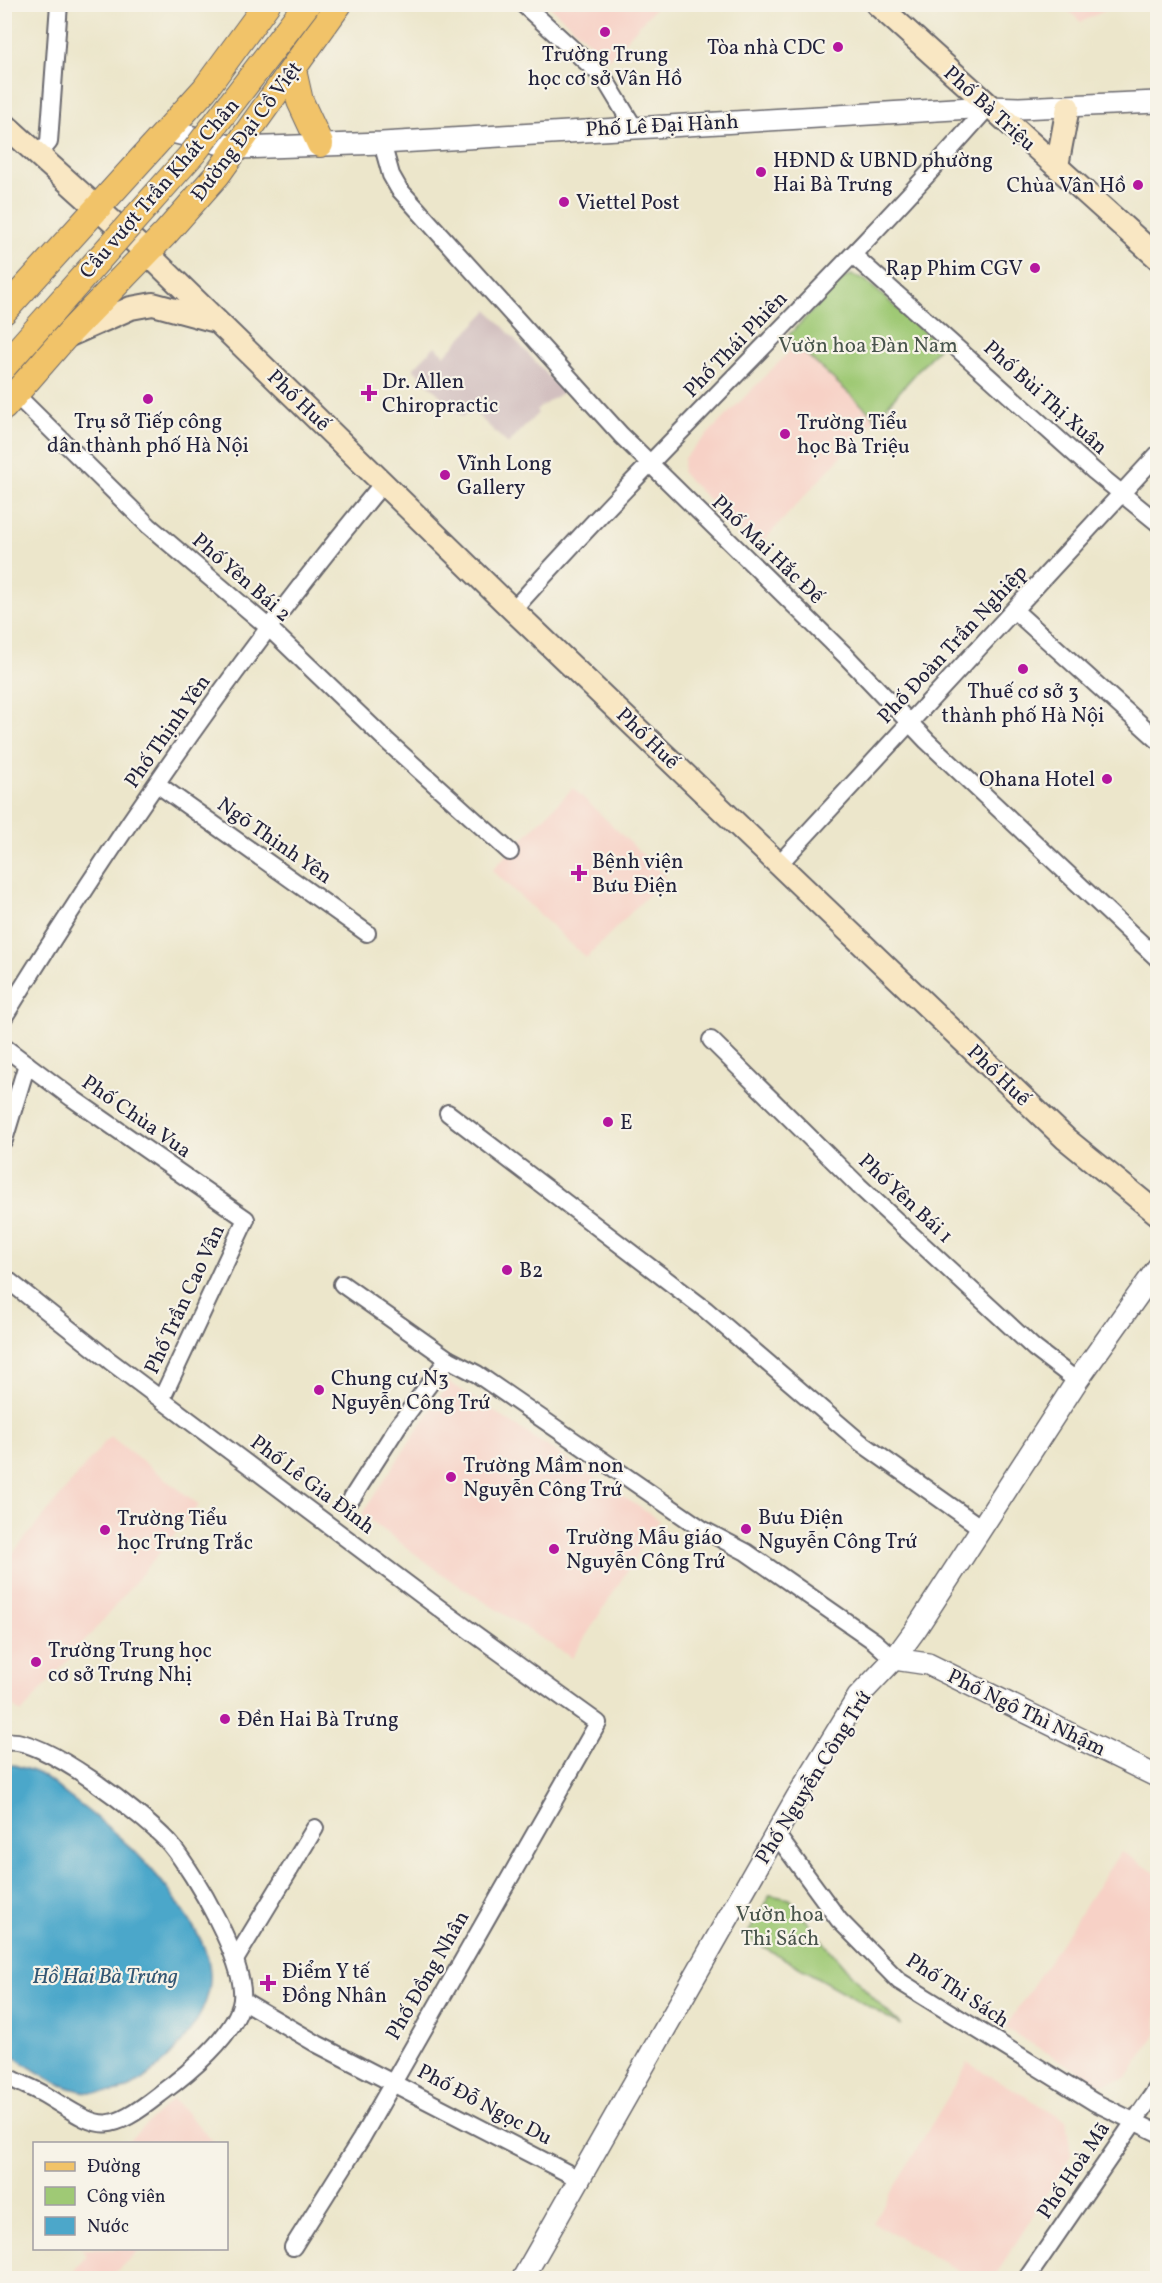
<svg xmlns="http://www.w3.org/2000/svg" width="1162" height="2283" viewBox="0 0 1162 2283" font-family="Vollkorn,serif">
	<style>
		.built { fill: #f7d1c6 }
		.industrial { fill: #d2bfbf }
		.green { fill: #9fc975; stroke: #607658; stroke-width: 1.5 }
		.water { fill: #4ca7ca; stroke: #376482; stroke-width: 1.5 }
		.lines { fill: none; stroke-linecap: round; stroke-linejoin: round }
		.minor-casing { stroke: #69676d; stroke-width: 20 }
		.tertiary-casing { stroke: #69676d; stroke-width: 24 }
		.secondary-casing { stroke: #69676d; stroke-width: 26 }
		.primary-casing { stroke: #69676d; stroke-width: 28 }
		.minor { stroke: #fff; stroke-width: 16 }
		.tertiary { stroke: #fff; stroke-width: 21 }
		.secondary { stroke: #f9e7c3; stroke-width: 22 }
		.primary { stroke: #f1c369; stroke-width: 26 }
		.primary-bridge-casing { stroke: #69676d; stroke-width: 28; stroke-linecap: butt }
		.primary-bridge { stroke: #f1c369; stroke-width: 26 }
		.poi-dot { fill: #b5179e; stroke: #f7f3e8; stroke-width: 2 }
		.labels { text-anchor: middle; stroke-width: 4.5; stroke-linejoin: round; paint-order: stroke }
		.poi-label { font-size: 21px; fill: #22223b; stroke: #f7f3e8; text-anchor: start }
		.street-label { font-size: 21px; fill: #22223b; stroke: #f7f3e8 }
		.park-label { font-size: 21px; fill: #48544c; stroke: #f7f3e8 }
		.water-label { font-size: 22px; font-style: italic; fill: #335774; stroke: #f7f3e8 }
	</style>
	<rect width="100%" height="100%" fill="#f7f3e8"/>
	<filter id="ink" filterUnits="userSpaceOnUse"><feTurbulence type="fractalNoise" baseFrequency=".0167" numOctaves="2"/><feDisplacementMap in="SourceGraphic" scale="12" xChannelSelector="R" yChannelSelector="G"/><feConvolveMatrix kernelMatrix="1 2 1 2 8 2 1 2 1" color-interpolation-filters="sRGB"/></filter>
	<filter id="wash" filterUnits="userSpaceOnUse"><feTurbulence type="fractalNoise" baseFrequency=".008" numOctaves="4" result="noise"/><feDisplacementMap in="SourceGraphic" scale="24" xChannelSelector="R" yChannelSelector="G"/><feGaussianBlur stdDeviation="1.35" result="paint"/><feColorMatrix in="noise" values="0 0 0 0 0 0 0 0 0 0 0 0 0 0 0 0 0 1.4 0 .05"/><feComposite in="paint" operator="in"/></filter>
	<g filter="url(#wash)">
		<rect width="100%" height="100%" fill="#ece6cb"/>
		<g class="built">
			<path d="M548 5H658L608 59Z"/>
			<path d="M1062 5H1117L1081 22Z"/>
			<path d="M796 345 876 418 757 548 682 473 684 458Z"/>
			<path d="M573 788 666 877 586 958 492 870Z"/>
			<path d="M449 1382 659 1520 572 1658 449 1579 362 1514Z"/>
			<path d="M110 1436 199 1505 100 1624 21 1713 5 1700V1547L12 1554Z"/>
			<path d="M1121 1851 1157 1874V2033L1126 2079 1100 2084 1005 2028Z"/>
			<path d="M968 2063 1066 2120 1071 2155 994 2278H972L873 2223Z"/>
			<path d="M173 2099 215 2143H126Z"/>
			<path d="M81 2249H140L109 2278H68L87 2255Z"/>
		</g>
		<path class="industrial" d="M488 310 563 392 536 410 538 413 508 444 471 409 462 417 413 369 435 346 445 355Z"/>
		<g class="green">
			<path d="M851 275 864 279 872 286 940 346 876 418 787 337 844 278Z"/>
			<path d="M770 1895 790 1899C824 1945 859 1986 901 2025L746 1937Z"/>
		</g>
		<path class="water" d="M14 1765C22 1768 32 1770 39 1774 50 1780 59 1789 68 1796 117 1832 153 1864 186 1915 197 1932 209 1951 210 1973 213 2015 166 2068 130 2087 119 2093 102 2093 90 2092 59 2090 30 2067 5 2051L4 1766Z"/>
	</g>
	<g filter="url(#ink)">
		<g class="lines">
			<defs>
				<g id="minor">
					<path d="M523 4 604 78 633 126"/>
					<path d="M382 143 391 175 399 189 621 435 845 655 927 741 1158 959"/>
					<path d="M38 155 49 142 59 4"/>
					<path d="M853 255 1094 471 1158 523"/>
					<path d="M15 394 149 526 268 627 388 742 510 852"/>
					<path d="M513 610C667 438 836 281 988 107"/>
					<path d="M1015 611 1158 740"/>
					<path d="M157 784 367 933"/>
					<path d="M779 864 1158 454"/>
					<path d="M4 1017C119 831 244 650 384 482"/>
					<path d="M711 1040 859 1186 1034 1348 1077 1381"/>
					<path d="M4 1047 72 1098 246 1219 162 1398"/>
					<path d="M448 1113 706 1310 860 1442 980 1527"/>
					<path d="M4 1140 27 1064"/>
					<path d="M4 1277 110 1361 447 1614 598 1723 361 2139 293 2247"/>
					<path d="M342 1284 448 1359 477 1374 702 1529 746 1552 874 1641 894 1659"/>
					<path d="M352 1498 398 1426 448 1359"/>
					<path d="M4 1743C35 1729 150 1820 171 1845 195 1874 246 1962 242 2000 237 2034 186 2075 160 2094 105 2137 101 2129 45 2095 32 2087 17 2083 4 2074"/>
					<path d="M776 1834 839 1920 899 1981 1094 2102 1158 2133"/>
					<path d="M235 1960 315 1828"/>
					<path d="M242 2000 317 2044 581 2180"/>
					<path d="M1027 2278 1158 2087"/>
				</g>
				<g id="tertiary">
					<path d="M168 131 238 148 382 143 988 107 1019 108 1158 102"/>
					<path d="M894 1659 928 1664 1158 1777"/>
					<path d="M523 2278 797 1797 858 1697 894 1659 916 1629 1077 1381 1158 1267"/>
				</g>
				<g id="secondary">
					<path d="M877 4 1158 258"/>
					<path d="M4 124 147 253 513 610 1066 1139 1158 1214"/>
					<path d="M1057 166 1068 107"/>
					<path d="M65 337 131 308 153 304 212 320"/>
				</g>
				<g id="primary">
					<path d="M293 70 300 101 320 144"/>
					<path d="M4 311 205 89 267 4"/>
					<path d="M4 407 64 338 165 234 217 175 339 4"/>
				</g>
			</defs>
			<use href="#minor" class="minor-casing"/>
			<use href="#tertiary" class="tertiary-casing"/>
			<use href="#secondary" class="secondary-casing"/>
			<use href="#primary" class="primary-casing"/>
			<use href="#minor" class="minor"/>
			<use href="#tertiary" class="tertiary"/>
			<use href="#secondary" class="secondary"/>
			<use href="#primary" class="primary"/>
			<defs>
				<path id="primary-bridge" d="M4 366 194 152 307 4"/>
			</defs>
			<use href="#primary-bridge" class="primary-bridge-casing"/>
			<use href="#primary-bridge" class="primary-bridge"/>
		</g>
	</g>
	<g class="poi-dot">
		<circle cx="605" cy="32" r="6"/>
		<circle cx="838" cy="47" r="6"/>
		<circle cx="761" cy="172" r="6"/>
		<circle cx="1138" cy="185" r="6"/>
		<circle cx="564" cy="202" r="6"/>
		<circle cx="1035" cy="268" r="6"/>
		<path d="M366 384h6v6h6v6h-6v6h-6v-6h-6v-6h6z"/>
		<circle cx="148" cy="399" r="6"/>
		<circle cx="785" cy="434" r="6"/>
		<circle cx="445" cy="475" r="6"/>
		<circle cx="1023" cy="669" r="6"/>
		<circle cx="1107" cy="779" r="6"/>
		<path d="M576 864h6v6h6v6h-6v6h-6v-6h-6v-6h6z"/>
		<circle cx="608" cy="1122" r="6"/>
		<circle cx="507" cy="1270" r="6"/>
		<circle cx="319" cy="1390" r="6"/>
		<circle cx="451" cy="1477" r="6"/>
		<circle cx="746" cy="1529" r="6"/>
		<circle cx="105" cy="1530" r="6"/>
		<circle cx="554" cy="1549" r="6"/>
		<circle cx="36" cy="1662" r="6"/>
		<circle cx="225" cy="1719" r="6"/>
		<path d="M265 1974h6v6h6v6h-6v6h-6v-6h-6v-6h6z"/>
	</g>
	<g class="labels">
		<g class="poi-label">
			<text x="826" y="54" text-anchor="end">Tòa nhà CDC</text>
			<text x="605" y="61" text-anchor="middle">Trường Trung<tspan x="605" dy="24">học cơ sở Vân Hồ</tspan></text>
			<text x="773" y="167">HĐND &amp; UBND phường<tspan x="773" dy="24">Hai Bà Trưng</tspan></text>
			<text x="1126" y="192" text-anchor="end">Chùa Vân Hồ</text>
			<text x="576" y="209">Viettel Post</text>
			<text x="1023" y="275" text-anchor="end">Rạp Phim CGV</text>
			<text x="382" y="388">Dr. Allen<tspan x="382" dy="24">Chiropractic</tspan></text>
			<text x="148" y="428" text-anchor="middle">Trụ sở Tiếp công<tspan x="148" dy="24">dân thành phố Hà Nội</tspan></text>
			<text x="797" y="429">Trường Tiểu<tspan x="797" dy="24">học Bà Triệu</tspan></text>
			<text x="457" y="470">Vĩnh Long<tspan x="457" dy="24">Gallery</tspan></text>
			<text x="1023" y="698" text-anchor="middle">Thuế cơ sở 3<tspan x="1023" dy="24">thành phố Hà Nội</tspan></text>
			<text x="1095" y="786" text-anchor="end">Ohana Hotel</text>
			<text x="592" y="868">Bệnh viện<tspan x="592" dy="24">Bưu Điện</tspan></text>
			<text x="620" y="1129">E</text>
			<text x="519" y="1277">B2</text>
			<text x="331" y="1385">Chung cư N3<tspan x="331" dy="24">Nguyễn Công Trứ</tspan></text>
			<text x="463" y="1472">Trường Mầm non<tspan x="463" dy="24">Nguyễn Công Trứ</tspan></text>
			<text x="758" y="1524">Bưu Điện<tspan x="758" dy="24">Nguyễn Công Trứ</tspan></text>
			<text x="117" y="1525">Trường Tiểu<tspan x="117" dy="24">học Trưng Trắc</tspan></text>
			<text x="566" y="1544">Trường Mẫu giáo<tspan x="566" dy="24">Nguyễn Công Trứ</tspan></text>
			<text x="48" y="1657">Trường Trung học<tspan x="48" dy="24">cơ sở Trưng Nhị</tspan></text>
			<text x="237" y="1726">Đền Hai Bà Trưng</text>
			<text x="282" y="1978">Điểm Y tế<tspan x="282" dy="24">Đồng Nhân</tspan></text>
		</g>
		<g class="street-label">
			<text transform="translate(990 108) rotate(42)" y="7">Phố Bà Triệu</text>
			<text transform="translate(662 125) rotate(-3)" y="7">Phố Lê Đại Hành</text>
			<text transform="translate(246 131) rotate(-53)" y="7">Đường Đại Cồ Việt</text>
			<text transform="translate(159 188) rotate(-49)" y="7">Cầu vượt Trần Khát Chân</text>
			<text transform="translate(735 344) rotate(-46)" y="7">Phố Thái Phiên</text>
			<text transform="translate(1046 397) rotate(42)" y="7">Phố Bùi Thị Xuân</text>
			<text transform="translate(299 400) rotate(44)" y="7">Phố Huế</text>
			<text transform="translate(768 549) rotate(44)" y="7">Phố Mai Hắc Đế</text>
			<text transform="translate(242 577) rotate(41)" y="7">Phố Yên Bái 2</text>
			<text transform="translate(952 644) rotate(-47)" y="7">Phố Đoàn Trần Nghiệp</text>
			<text transform="translate(167 731) rotate(-55)" y="7">Phố Thịnh Yên</text>
			<text transform="translate(648 738) rotate(44)" y="7">Phố Huế</text>
			<text transform="translate(275 840) rotate(35)" y="7">Ngõ Thịnh Yên</text>
			<text transform="translate(999 1075) rotate(44)" y="7">Phố Huế</text>
			<text transform="translate(137 1116) rotate(35)" y="7">Phố Chùa Vua</text>
			<text transform="translate(906 1198) rotate(43)" y="7">Phố Yên Bái 1</text>
			<text transform="translate(184 1299) rotate(-65)" y="7">Phố Trần Cao Vân</text>
			<text transform="translate(313 1484) rotate(37)" y="7">Phố Lê Gia Đỉnh</text>
			<text transform="translate(1027 1712) rotate(26)" y="7">Phố Ngô Thì Nhậm</text>
			<text transform="translate(813 1777) rotate(-58)" y="7">Phố Nguyễn Công Trứ</text>
			<text transform="translate(427 1975) rotate(-60)" y="7">Phố Đồng Nhân</text>
			<text transform="translate(958 1990) rotate(33)" y="7">Phố Thi Sách</text>
			<text transform="translate(485 2104) rotate(28)" y="7">Phố Đỗ Ngọc Du</text>
			<text transform="translate(1073 2170) rotate(-56)" y="7">Phố Hoà Mã</text>
		</g>
		<g class="park-label">
			<text x="868" y="352">Vườn hoa Đàn Nam</text>
			<text x="780" y="1921">Vườn hoa<tspan x="780" dy="24">Thi Sách</tspan></text>
		</g>
		<g class="water-label">
			<text x="105" y="1983">Hồ Hai Bà Trưng</text>
		</g>
	</g>
	<rect width="1162" height="2283" fill="none" stroke="#f7f3e8" stroke-width="24"/>
	<rect x="33" y="2142" width="195" height="108" fill="#f7f3e8" stroke="#a29fa3" stroke-width="1.5"/>
	<rect x="45" y="2162" width="30" height="9" fill="#f1c369" stroke="#a29fa3" stroke-width="1.5"/>
	<text x="87" y="2172" font-size="18" fill="#22223b">Đường</text>
	<rect x="45" y="2187" width="30" height="18" fill="#9fc975" stroke="#a29fa3" stroke-width="1.5"/>
	<text x="87" y="2202" font-size="18" fill="#22223b">Công viên</text>
	<rect x="45" y="2217" width="30" height="18" fill="#4ca7ca" stroke="#a29fa3" stroke-width="1.5"/>
	<text x="87" y="2232" font-size="18" fill="#22223b">Nước</text>
</svg>
